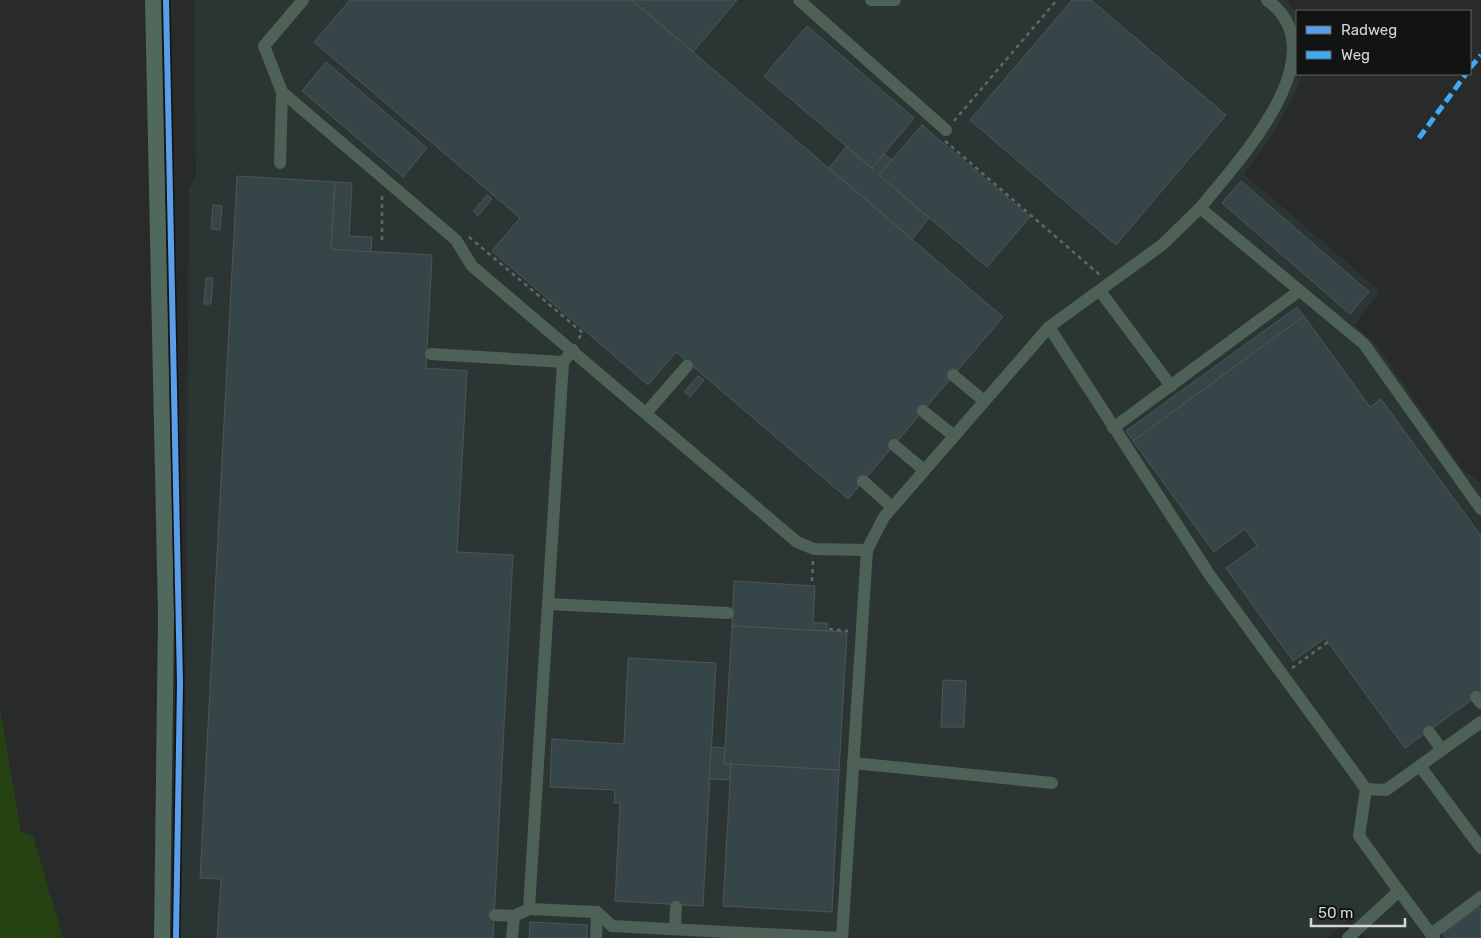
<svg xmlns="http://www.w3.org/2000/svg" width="1481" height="938" viewBox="0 0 1481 938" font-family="Rubik,sans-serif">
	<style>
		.built { fill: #2b3533 }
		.green { fill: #264213 }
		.building { fill: #364648; stroke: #525453 }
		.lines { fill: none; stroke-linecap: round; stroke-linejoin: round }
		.path { stroke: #5e6964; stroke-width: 2.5; stroke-dasharray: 4 4; stroke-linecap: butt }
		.minor { stroke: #4e6157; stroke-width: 12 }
		.major { stroke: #51685d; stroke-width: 16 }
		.quiet { stroke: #3fa9f5; stroke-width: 5; stroke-dasharray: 10 5; stroke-linecap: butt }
		.cycleway-casing { stroke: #121414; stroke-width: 9 }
		.cycleway { stroke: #5a9eea; stroke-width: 6 }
	</style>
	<rect width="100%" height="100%" fill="#292b2a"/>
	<path class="built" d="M194 0H1287L1297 14V74H1303L1295 93 1273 134 1244 174 1380 291 1355 325 1378 347 1463 470 1481 483V938H1366L1350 919 1326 938H180L185 745 189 189 196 176Z"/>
	<path class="green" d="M0 709 21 832 33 836 63 938H0Z"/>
	<g class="building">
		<path d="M350 0H632L1003 317 848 499 676 352 648 385 492 251 520 218 314 42Z"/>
		<path d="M632 0H737L693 52Z"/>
		<path d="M1072 0H1091L1226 115 1116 245 970 120Z"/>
		<path d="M807 26 914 118 872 168 764 76Z"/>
		<path d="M326 62 427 148 403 177 302 91Z"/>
		<path d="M922 125 1030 217 987 267 879 175Z"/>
		<path d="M846 147 872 168 884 154 892 160 879 175 929 218 912 239 829 168Z"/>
		<path d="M237 176 335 182 331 249 432 255 426 368 467 371 457 552 513 555 493 938H217L221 879 200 878Z"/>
		<path d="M1241 181 1369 292 1350 314 1222 203Z"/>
		<path d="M335 182 352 183 349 236 372 237 371 252 331 249Z"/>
		<path d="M487 195 492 199 478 216 473 211Z"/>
		<path d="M213 205 222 206 220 230 211 229Z"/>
		<path d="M206 278H213L211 304H204Z"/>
		<path d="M1297 307 1304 316 1133 441 1126 431Z"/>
		<path d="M1304 316 1370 407 1381 399 1481 536V693L1405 748 1325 638 1293 661 1226 568 1257 546 1245 529 1214 552 1133 441Z"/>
		<path d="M698 376 704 380 690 397 684 392Z"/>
		<path d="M734 581 815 586 813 623H827V631L732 626Z"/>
		<path d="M732 626 847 632 839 770 724 764Z"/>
		<path d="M628 658 716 663 703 906 615 901 620 803H614L615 790 550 787 552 739 624 744Z"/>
		<path d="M943 680 966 681 964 727H941Z"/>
		<path d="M711 747 725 748 724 764H731L730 780 709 779Z"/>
		<path d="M731 764 839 770 832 912 723 906Z"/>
		<path d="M1479 907 1481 910V938H1446L1443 933Z"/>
		<path d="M530 922 587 925V938H529Z"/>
	</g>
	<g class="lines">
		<g class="path">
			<path d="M954 121 1057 0"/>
			<path d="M945 141 1100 275"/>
			<path d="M469 237 583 333 578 339"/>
			<path d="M382 240V194"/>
			<path d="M812 581 813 561"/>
			<path d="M829 629 848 631"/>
			<path d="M1292 668 1328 642"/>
		</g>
		<g class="minor">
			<path d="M303 0 264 46 282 92 456 240 472 266 797 542 814 549 867 550"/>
			<path d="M799 0 946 130"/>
			<path d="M871 0H895"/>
			<path d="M280 163 282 92"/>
			<path d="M1200 208C1238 161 1341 53 1267 0"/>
			<path d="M1100 291 1171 386"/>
			<path d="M1049 327 1209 574 1366 789 1386 790 1481 722"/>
			<path d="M431 354 563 362"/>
			<path d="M953 375 984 401"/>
			<path d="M923 411 954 436"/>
			<path d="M646 413 687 366"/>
			<path d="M1113 428 1299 291"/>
			<path d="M894 445 924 470"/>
			<path d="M863 481 892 507"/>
			<path d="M548 604 728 613"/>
			<path d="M1476 697 1481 703"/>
			<path d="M1429 732 1442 750"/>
			<path d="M853 763 1052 783"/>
			<path d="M1420 766 1481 848"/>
			<path d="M1399 891 1434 938"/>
			<path d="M529 909 597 912 612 926 842 938"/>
			<path d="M495 915 514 916"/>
			<path d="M675 929 676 907"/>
			<path d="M1431 934 1481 897"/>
			<path d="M512 938 514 916 529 909 563 362 573 350"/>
			<path d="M596 938 597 912"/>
			<path d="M842 938 867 550 884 517 1049 327 1162 245 1200 208 1364 344 1481 509"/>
			<path d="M1348 938 1399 891 1359 836 1366 789"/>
		</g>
		<path class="major" d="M153 0 166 615 162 938"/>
		<g class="quiet">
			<path d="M1470 68 1481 55"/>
			<path d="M1419 138 1466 74"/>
		</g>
		<defs>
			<path id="cycleway" d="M166 0 180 683 176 938"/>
		</defs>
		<use href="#cycleway" class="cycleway-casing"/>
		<use href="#cycleway" class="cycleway"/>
	</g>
	<rect x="1296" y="10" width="175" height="65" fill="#121414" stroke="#606262"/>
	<rect x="1306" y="26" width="25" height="8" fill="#5a9eea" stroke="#606262"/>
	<text x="1341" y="35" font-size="15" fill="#d4d6d6">Radweg</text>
	<rect x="1306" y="51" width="25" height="8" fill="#3fa9f5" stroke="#606262"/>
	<text x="1341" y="60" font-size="15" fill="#d4d6d6">Weg</text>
	<path d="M1311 918v8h94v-8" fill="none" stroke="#d4d6d6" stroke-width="2.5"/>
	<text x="1318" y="918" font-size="15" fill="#d4d6d6" stroke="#121414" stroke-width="4" paint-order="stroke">50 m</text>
</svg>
